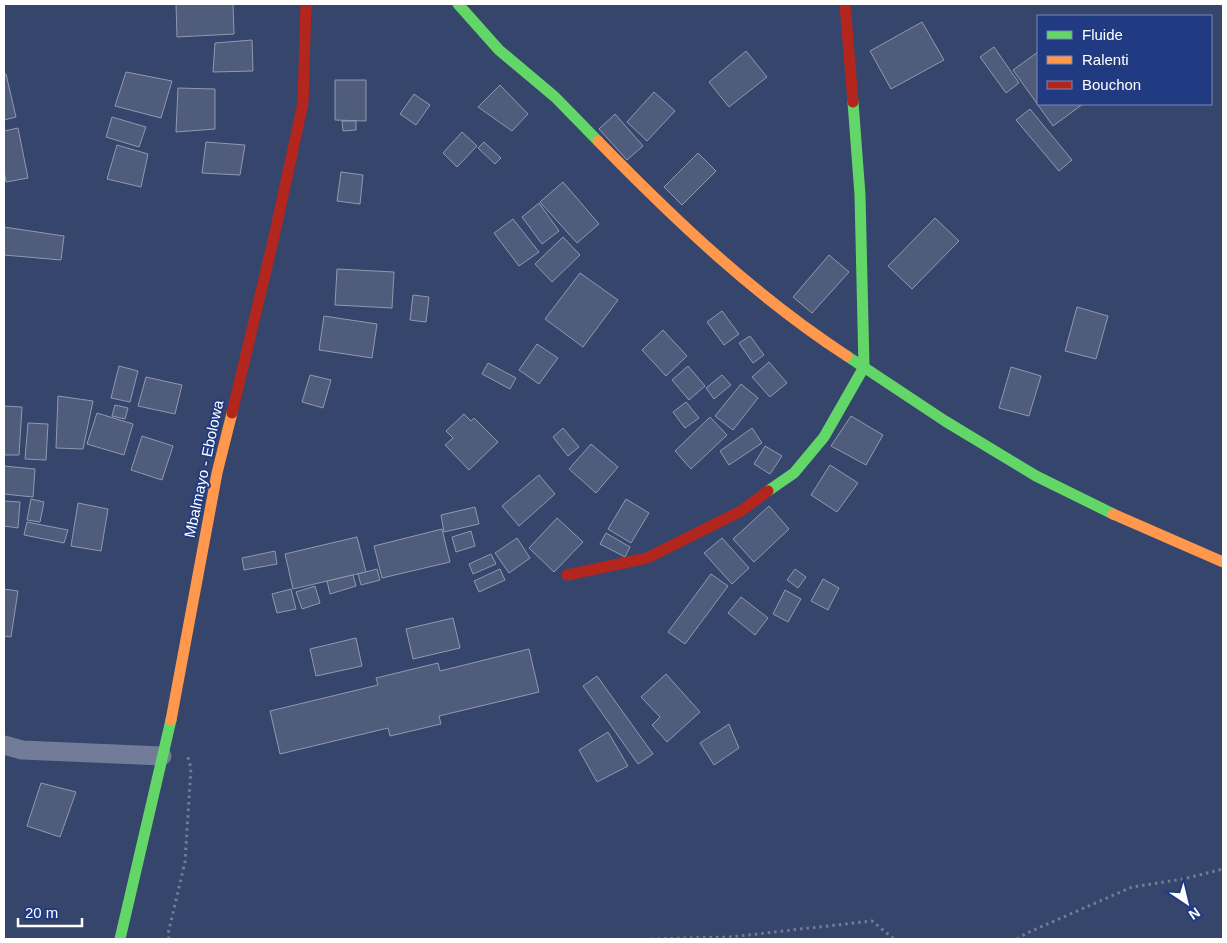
<svg xmlns="http://www.w3.org/2000/svg" width="1227" height="943" viewBox="0 0 1227 943" font-family="Arial,sans-serif">
	<style>
		.building { fill: #505c7b; stroke: #8f99b0 }
		.lines { fill: none; stroke-linecap: round; stroke-linejoin: round }
		.path { stroke: #727c99; stroke-width: 3; stroke-dasharray: 2.5 4; stroke-linecap: butt }
		.street { stroke: #727c99; stroke-width: 19 }
		.fast { stroke: #63d668; stroke-width: 11 }
		.slow { stroke: #ff974d; stroke-width: 11 }
		.jam { stroke: #b3261e; stroke-width: 11 }
		.labels { text-anchor: middle; stroke-width: 4; stroke-linejoin: round; paint-order: stroke }
		.street-label { font-size: 15px; fill: #fff; stroke: #203b81 }
	</style>
	<rect width="100%" height="100%" fill="#36456b"/>
	<g class="building">
		<path d="M176 4H233L234 34 177 37Z"/>
		<path d="M922 22 944 60 891 89 870 51Z"/>
		<path d="M252 40 253 71 213 72 215 43Z"/>
		<path d="M994 47 1019 83 1006 93 980 57Z"/>
		<path d="M746 51 767 77 729 107 709 82Z"/>
		<path d="M1038 52V104H1083L1053 126 1013 70Z"/>
		<path d="M126 72 172 81 161 118 115 106Z"/>
		<path d="M4 74H6L16 117 4 120Z"/>
		<path d="M335 80H366V121L335 120Z"/>
		<path d="M500 85 528 114 512 131 478 107Z"/>
		<path d="M178 88 215 89V129L176 132Z"/>
		<path d="M654 92 675 111 647 141 627 122Z"/>
		<path d="M414 94 430 105 416 125 400 114Z"/>
		<path d="M1030 109 1072 160 1059 171 1016 120Z"/>
		<path d="M615 114 643 146 627 160 599 129Z"/>
		<path d="M112 117 146 127 139 147 106 137Z"/>
		<path d="M342 121H356V130L343 131Z"/>
		<path d="M18 128 28 178 6 182 4 171V131Z"/>
		<path d="M462 132 477 146 457 167 443 153Z"/>
		<path d="M206 142 245 145 240 175 202 173Z"/>
		<path d="M484 142 501 158 495 164 478 148Z"/>
		<path d="M117 145 148 154 141 187 107 179Z"/>
		<path d="M698 153 716 171 682 205 664 187Z"/>
		<path d="M341 172 363 175 360 204 337 201Z"/>
		<path d="M563 182 599 224 577 243 540 202Z"/>
		<path d="M539 203 559 231 542 244 522 217Z"/>
		<path d="M935 218 959 241 912 289 888 266Z"/>
		<path d="M513 219 539 252 519 266 494 233Z"/>
		<path d="M4 227 64 236 61 260 4 255Z"/>
		<path d="M563 237 580 255 552 282 535 264Z"/>
		<path d="M829 255 849 272 812 313 793 297Z"/>
		<path d="M337 269 394 272 392 308 335 305Z"/>
		<path d="M580 273 618 300 583 347 545 319Z"/>
		<path d="M413 295 429 297 426 322 410 320Z"/>
		<path d="M1077 307 1108 316 1096 359 1065 351Z"/>
		<path d="M722 311 739 334 724 345 707 322Z"/>
		<path d="M324 316 377 324 372 358 319 350Z"/>
		<path d="M663 330 687 356 666 376 642 350Z"/>
		<path d="M750 336 764 355 753 363 739 343Z"/>
		<path d="M537 344 558 358 539 384 519 370Z"/>
		<path d="M769 362 787 383 770 397 752 377Z"/>
		<path d="M488 363 516 378 510 389 482 374Z"/>
		<path d="M119 366 138 371 130 402 111 398Z"/>
		<path d="M688 366 705 386 689 400 672 380Z"/>
		<path d="M1011 367 1041 376 1029 416 999 408Z"/>
		<path d="M310 375 331 380 323 408 302 402Z"/>
		<path d="M722 375 731 385 714 399 706 388Z"/>
		<path d="M146 377 182 385 175 414 138 406Z"/>
		<path d="M741 384 758 398 733 430 715 416Z"/>
		<path d="M58 396 93 401 83 449 56 448Z"/>
		<path d="M686 402 699 418 685 428 673 412Z"/>
		<path d="M115 405 128 408 125 419 112 416Z"/>
		<path d="M4 406 22 407 19 455H4Z"/>
		<path d="M97 413 133 424 124 455 87 444Z"/>
		<path d="M464 414 471 421 474 418 498 442 469 470 445 445 453 438 446 431Z"/>
		<path d="M851 416 883 435 866 465 831 446Z"/>
		<path d="M710 417 727 435 691 469 675 451Z"/>
		<path d="M28 423 48 424 46 460 25 459Z"/>
		<path d="M563 428 579 447 568 456 553 437Z"/>
		<path d="M752 428 762 443 729 465 720 451Z"/>
		<path d="M142 436 173 446 162 480 131 470Z"/>
		<path d="M591 444 618 467 596 493 569 469Z"/>
		<path d="M765 446 782 456 770 474 754 464Z"/>
		<path d="M830 465 858 483 837 512 811 495Z"/>
		<path d="M4 466 35 469 33 497 4 494Z"/>
		<path d="M539 475 555 494 519 526 502 506Z"/>
		<path d="M31 499 44 502 40 522 27 520Z"/>
		<path d="M626 499 649 513 631 543 608 529Z"/>
		<path d="M4 501 20 502 18 528 4 526Z"/>
		<path d="M78 503 108 509 101 551 71 546Z"/>
		<path d="M769 506 789 529 754 562 733 539Z"/>
		<path d="M475 507 479 524 444 532 441 515Z"/>
		<path d="M557 518 583 542 554 572 529 548Z"/>
		<path d="M27 522 68 530 64 543 24 535Z"/>
		<path d="M442 529 450 562 382 578 374 546Z"/>
		<path d="M471 531 475 546 456 552 452 537Z"/>
		<path d="M606 533 630 547 625 557 600 544Z"/>
		<path d="M357 537 366 572 293 589 285 554Z"/>
		<path d="M517 538 530 558 509 573 495 553Z"/>
		<path d="M722 538 749 568 732 584 704 553Z"/>
		<path d="M275 551 277 564 244 570 242 558Z"/>
		<path d="M491 554 496 564 473 574 469 564Z"/>
		<path d="M377 569 380 580 361 585 358 574Z"/>
		<path d="M500 569 505 580 479 592 474 581Z"/>
		<path d="M795 569 806 577 798 588 787 580Z"/>
		<path d="M711 574 728 586 685 644 668 632Z"/>
		<path d="M353 575 356 586 330 594 327 581Z"/>
		<path d="M823 579 839 588 828 610 811 601Z"/>
		<path d="M315 586 320 603 302 609 296 592Z"/>
		<path d="M4 589 18 591 11 637 4 636Z"/>
		<path d="M291 589 296 609 277 613 272 594Z"/>
		<path d="M785 590 801 599 788 622 773 614Z"/>
		<path d="M741 597 768 618 755 635 728 613Z"/>
		<path d="M453 618 460 648 413 659 406 629Z"/>
		<path d="M356 638 362 666 316 676 310 649Z"/>
		<path d="M529 649 539 692 439 716 441 724 390 736 388 728 280 754 270 711 378 685 376 678 438 663 440 671Z"/>
		<path d="M666 674 700 712 667 742 652 725 660 717 641 697Z"/>
		<path d="M597 676 653 754 638 764 583 686Z"/>
		<path d="M729 724 739 748 714 765 700 743Z"/>
		<path d="M608 732 628 766 597 782 579 750Z"/>
		<path d="M41 783 76 792 60 837 27 826Z"/>
	</g>
	<g class="lines">
		<g class="path">
			<path d="M169 939 168 934 185 862 191 768 188 757"/>
			<path d="M651 939 730 937 872 921 894 939"/>
			<path d="M1017 939 1027 933 1132 887 1183 879 1223 869"/>
		</g>
		<path class="street" d="M4 745 22 750 162 756"/>
		<g class="fast">
			<path d="M458 4 499 50 555 97 598 141"/>
			<path d="M847 356 945 421 1036 476 1113 514"/>
			<path d="M768 491 794 473 824 437 864 367 860 195 853 102"/>
			<path d="M120 939 171 720"/>
		</g>
		<g class="slow">
			<path d="M598 141C675 220 755 296 847 356"/>
			<path d="M1113 514 1223 562"/>
			<path d="M171 720 217 473 232 413"/>
		</g>
		<g class="jam">
			<path d="M845 4 853 102"/>
			<path d="M232 413 274 237 303 103 306 4"/>
			<path d="M567 575 647 558 741 511 768 491"/>
		</g>
	</g>
	<g class="labels">
		<g class="street-label">
			<text transform="translate(204 469) rotate(-78)" y="5">Mbalmayo - Ebolowa</text>
		</g>
	</g>
	<rect width="1227" height="943" fill="none" stroke="#ffffff" stroke-width="10"/>
	<rect x="1037" y="15" width="175" height="90" fill="#203b81" stroke="#7989b3"/>
	<rect x="1047" y="31" width="25" height="8" fill="#63d668" stroke="#7989b3"/>
	<text x="1082" y="40" font-size="15" fill="#ffffff">Fluide</text>
	<rect x="1047" y="56" width="25" height="8" fill="#ff974d" stroke="#7989b3"/>
	<text x="1082" y="65" font-size="15" fill="#ffffff">Ralenti</text>
	<rect x="1047" y="81" width="25" height="8" fill="#b3261e" stroke="#7989b3"/>
	<text x="1082" y="90" font-size="15" fill="#ffffff">Bouchon</text>
	<g transform="translate(1187 903) rotate(145)" stroke="#203b81" stroke-width="4" paint-order="stroke">
	<path d="M0-4L9 19L0 12L-9 19Z" fill="#ffffff"/>
	<text y="-8" font-size="14" font-weight="bold" text-anchor="middle" fill="#ffffff">N</text>
	</g>
	<path d="M18 918v8h64v-8" fill="none" stroke="#ffffff" stroke-width="2.5"/>
	<text x="25" y="918" font-size="15" fill="#ffffff" stroke="#203b81" stroke-width="4" paint-order="stroke">20 m</text>
</svg>
